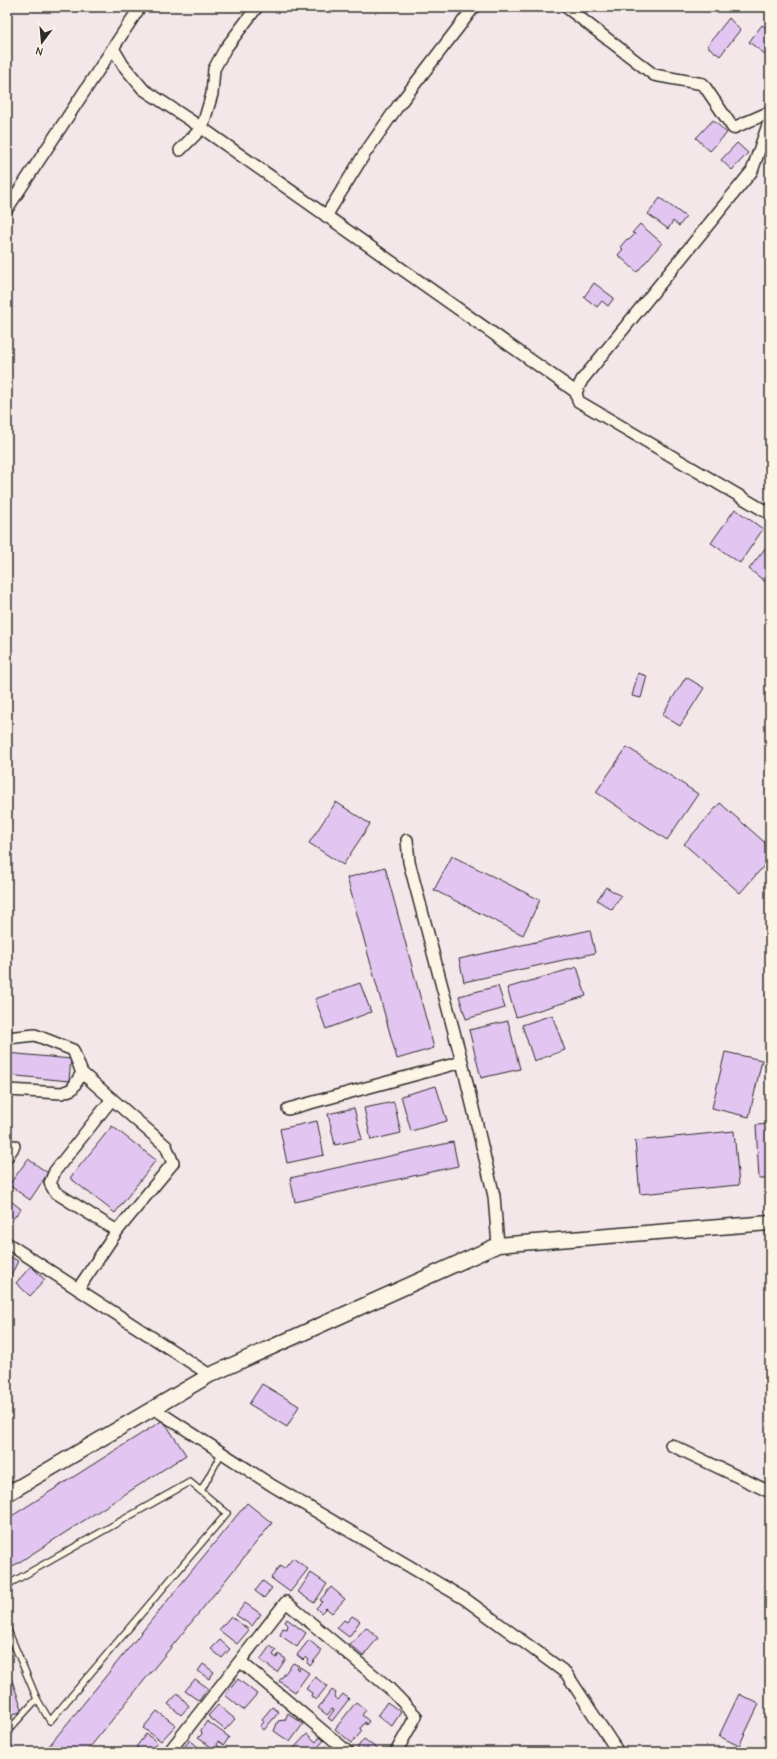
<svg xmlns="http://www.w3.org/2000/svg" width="777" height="1759" viewBox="0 0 777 1759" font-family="'Comic Neue',sans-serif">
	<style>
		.building { fill: #e3c5f2; stroke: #2b2b2b }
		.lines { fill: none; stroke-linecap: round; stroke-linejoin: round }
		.service-casing { stroke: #2b2b2b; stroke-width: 8 }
		.minor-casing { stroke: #2b2b2b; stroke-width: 14 }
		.tertiary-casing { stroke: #2b2b2b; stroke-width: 17 }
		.service { stroke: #fcf5e5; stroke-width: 5.5 }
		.minor { stroke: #fcf5e5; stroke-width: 11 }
		.tertiary { stroke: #fcf5e5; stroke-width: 14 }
	</style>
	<rect width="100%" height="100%" fill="#f4e7e9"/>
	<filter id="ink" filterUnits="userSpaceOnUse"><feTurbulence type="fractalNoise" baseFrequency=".025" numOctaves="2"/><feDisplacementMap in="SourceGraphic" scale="8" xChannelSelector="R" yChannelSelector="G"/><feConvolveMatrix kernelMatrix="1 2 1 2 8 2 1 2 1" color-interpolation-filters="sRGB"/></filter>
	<g filter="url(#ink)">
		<g class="building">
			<path d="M729 18 740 30 720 56 707 46Z"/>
			<path d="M762 25 770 31V58L749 42Z"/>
			<path d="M713 120 727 133 710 151 696 138Z"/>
			<path d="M737 143 748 153 732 170 721 160Z"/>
			<path d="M660 198 686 217 679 226 673 221 668 229 648 214Z"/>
			<path d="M640 224 662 243 637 272 618 255 623 249 620 247 627 239 629 240 635 234 632 233Z"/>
			<path d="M594 283 614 298 608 306 602 301 597 307 584 297Z"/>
			<path d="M735 509 763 529 740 563 711 543Z"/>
			<path d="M770 542V579L767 583 749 569Z"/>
			<path d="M638 673 647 676 641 698 632 696Z"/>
			<path d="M686 677 704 688 680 726 662 715Z"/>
			<path d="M627 747 698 794 667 840 596 792Z"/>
			<path d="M336 802 370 824 343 865 309 843Z"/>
			<path d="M720 803 770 847V859L740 893 684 844Z"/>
			<path d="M452 856 540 900 523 935 434 890Z"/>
			<path d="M385 867 434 1048 397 1059 347 878Z"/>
			<path d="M606 887 621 896 612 910 597 900Z"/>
			<path d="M590 930 595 953 464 982 459 959Z"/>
			<path d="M577 967 586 996 516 1017 507 988Z"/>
			<path d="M360 983 371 1012 326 1029 315 999Z"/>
			<path d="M498 986 505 1008 466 1019 459 996Z"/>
			<path d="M552 1015 565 1050 534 1061 522 1025Z"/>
			<path d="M508 1021 520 1069 481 1078 469 1030Z"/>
			<path d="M725 1052 762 1060 749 1117 712 1108Z"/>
			<path d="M7 1053 71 1059 69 1081 7 1075Z"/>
			<path d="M436 1086 447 1121 411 1131 401 1096Z"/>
			<path d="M394 1102 401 1133 371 1140 364 1108Z"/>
			<path d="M354 1108 362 1139 335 1145 328 1114Z"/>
			<path d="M317 1121 324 1155 287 1163 280 1129Z"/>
			<path d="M770 1124V1179H759L756 1125Z"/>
			<path d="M112 1126 156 1160 115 1213 70 1178Z"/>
			<path d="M734 1131 739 1185 640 1194 635 1141Z"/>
			<path d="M453 1142 458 1166 295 1202 290 1178Z"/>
			<path d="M28 1159 48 1173 30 1200 9 1185Z"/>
			<path d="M7 1198 21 1209 7 1226Z"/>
			<path d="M7 1255 18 1261 8 1281 7 1280Z"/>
			<path d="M31 1266 45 1280 30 1296 16 1283Z"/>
			<path d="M262 1384 299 1406 287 1427 249 1404Z"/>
			<path d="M163 1420 186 1455 7 1570V1519Z"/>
			<path d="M247 1503 272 1523 86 1752H44Z"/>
			<path d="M293 1558 308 1569 290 1592 271 1578 280 1566 284 1569Z"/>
			<path d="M311 1573 327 1584 314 1603 298 1592Z"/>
			<path d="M263 1581 272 1588 264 1598 255 1591Z"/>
			<path d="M331 1587 345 1599 332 1613 326 1608 321 1613 316 1608 322 1602 320 1600Z"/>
			<path d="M245 1603 261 1614 252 1626 236 1615Z"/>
			<path d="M231 1616 249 1630 237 1644 219 1630Z"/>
			<path d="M352 1616 360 1621 349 1637 337 1628 344 1620 347 1622Z"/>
			<path d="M287 1619 306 1633 297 1647 280 1635 283 1628 287 1629 288 1625 285 1622Z"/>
			<path d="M366 1627 378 1638 363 1656 350 1645Z"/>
			<path d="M220 1640 230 1649 222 1658 211 1649Z"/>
			<path d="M309 1640 322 1651 310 1666 307 1663 309 1660 306 1657 303 1660 297 1655Z"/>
			<path d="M270 1646 276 1650 273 1655 277 1658 278 1654 286 1659 277 1672 260 1660Z"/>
			<path d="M293 1663 299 1666 297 1668 299 1670 300 1667 309 1673 295 1692 279 1681Z"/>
			<path d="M203 1664 214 1672 209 1679 198 1671Z"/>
			<path d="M7 1667 23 1711 7 1716Z"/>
			<path d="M315 1677 327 1686 316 1700 311 1696 312 1693 306 1689Z"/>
			<path d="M195 1679 208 1688 199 1701 185 1691Z"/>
			<path d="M238 1679 257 1694 243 1710 225 1695Z"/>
			<path d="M332 1690 336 1693 334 1697 338 1700 343 1694 349 1699 332 1721 328 1718 334 1710 332 1709 327 1715 318 1708Z"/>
			<path d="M178 1693 189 1706 181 1715 168 1704Z"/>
			<path d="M739 1694 759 1704 739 1746 719 1736Z"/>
			<path d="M356 1702 366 1710 362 1715 369 1721 366 1725 365 1722 360 1729 362 1731 352 1743 335 1729Z"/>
			<path d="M387 1702 401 1712 392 1726 377 1716Z"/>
			<path d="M218 1705 235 1719 225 1730 208 1716Z"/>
			<path d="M272 1707 279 1712 264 1730 260 1726 264 1722 262 1719Z"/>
			<path d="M157 1711 176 1725 161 1741 143 1728Z"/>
			<path d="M288 1713 303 1724 290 1742 274 1731 278 1721 285 1720Z"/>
			<path d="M207 1721 229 1737 224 1745 218 1741 217 1745 220 1747 217 1751 198 1738 202 1734 201 1730Z"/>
			<path d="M146 1734 157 1742 149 1752H142L136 1747Z"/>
			<path d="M307 1734 316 1742 320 1737 324 1740 314 1752H299L294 1748Z"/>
			<path d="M364 1739 380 1751 362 1752 357 1748Z"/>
			<path d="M190 1740 204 1752H180Z"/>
			<path d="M326 1746 332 1752H320Z"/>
		</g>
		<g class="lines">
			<defs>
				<g id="service">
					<path d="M769 1223 770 1238"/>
					<path d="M201 1491 222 1452"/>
					<path d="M7 1585 190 1482 227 1513 50 1721 37 1699 7 1628"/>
					<path d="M7 1732 37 1699"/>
				</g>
				<g id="minor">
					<path d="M566 7 654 75 703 84 733 128 770 112"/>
					<path d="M113 48 123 65 143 89 202 128 576 392"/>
					<path d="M770 119 752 171 582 380 576 392 578 401 770 514"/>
					<path d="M180 150 202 128 212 94 214 69 225 49 257 7"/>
					<path d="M7 209 140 7"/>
					<path d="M326 216 365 153 398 106 474 7"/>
					<path d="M407 840 409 862 462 1062 487 1167 494 1196 498 1245"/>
					<path d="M7 1038 35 1035 73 1050 82 1073 166 1146 173 1163 117 1231 78 1289"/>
					<path d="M7 1090 62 1093 72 1089 82 1073"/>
					<path d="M112 1099 55 1171 50 1183 55 1192 117 1231"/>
					<path d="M288 1109 462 1062"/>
					<path d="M7 1157 14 1146"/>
					<path d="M7 1243 210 1375"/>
					<path d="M153 1408 273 1486 465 1599 566 1673 618 1752"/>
					<path d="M671 1445 770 1492"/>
					<path d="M241 1662 348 1752"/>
					<path d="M169 1752 286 1602 389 1688 416 1716 396 1752"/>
				</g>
				<path id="tertiary" d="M7 1494 210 1375 498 1245 770 1223"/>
			</defs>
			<use href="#service" class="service-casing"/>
			<use href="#minor" class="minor-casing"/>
			<use href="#tertiary" class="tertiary-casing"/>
			<use href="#service" class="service"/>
			<use href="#minor" class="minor"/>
			<use href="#tertiary" class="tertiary"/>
		</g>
	</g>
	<rect width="777" height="1759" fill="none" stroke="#fcf5e5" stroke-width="24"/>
	<rect x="12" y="12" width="753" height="1735" fill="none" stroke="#2b2b2b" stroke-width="1.5" filter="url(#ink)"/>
	<g transform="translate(42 42) rotate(196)" stroke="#fcf5e5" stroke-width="3" paint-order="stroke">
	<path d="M0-3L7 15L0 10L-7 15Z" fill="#2b2b2b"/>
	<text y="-6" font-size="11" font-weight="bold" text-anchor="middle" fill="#2b2b2b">N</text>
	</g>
</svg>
